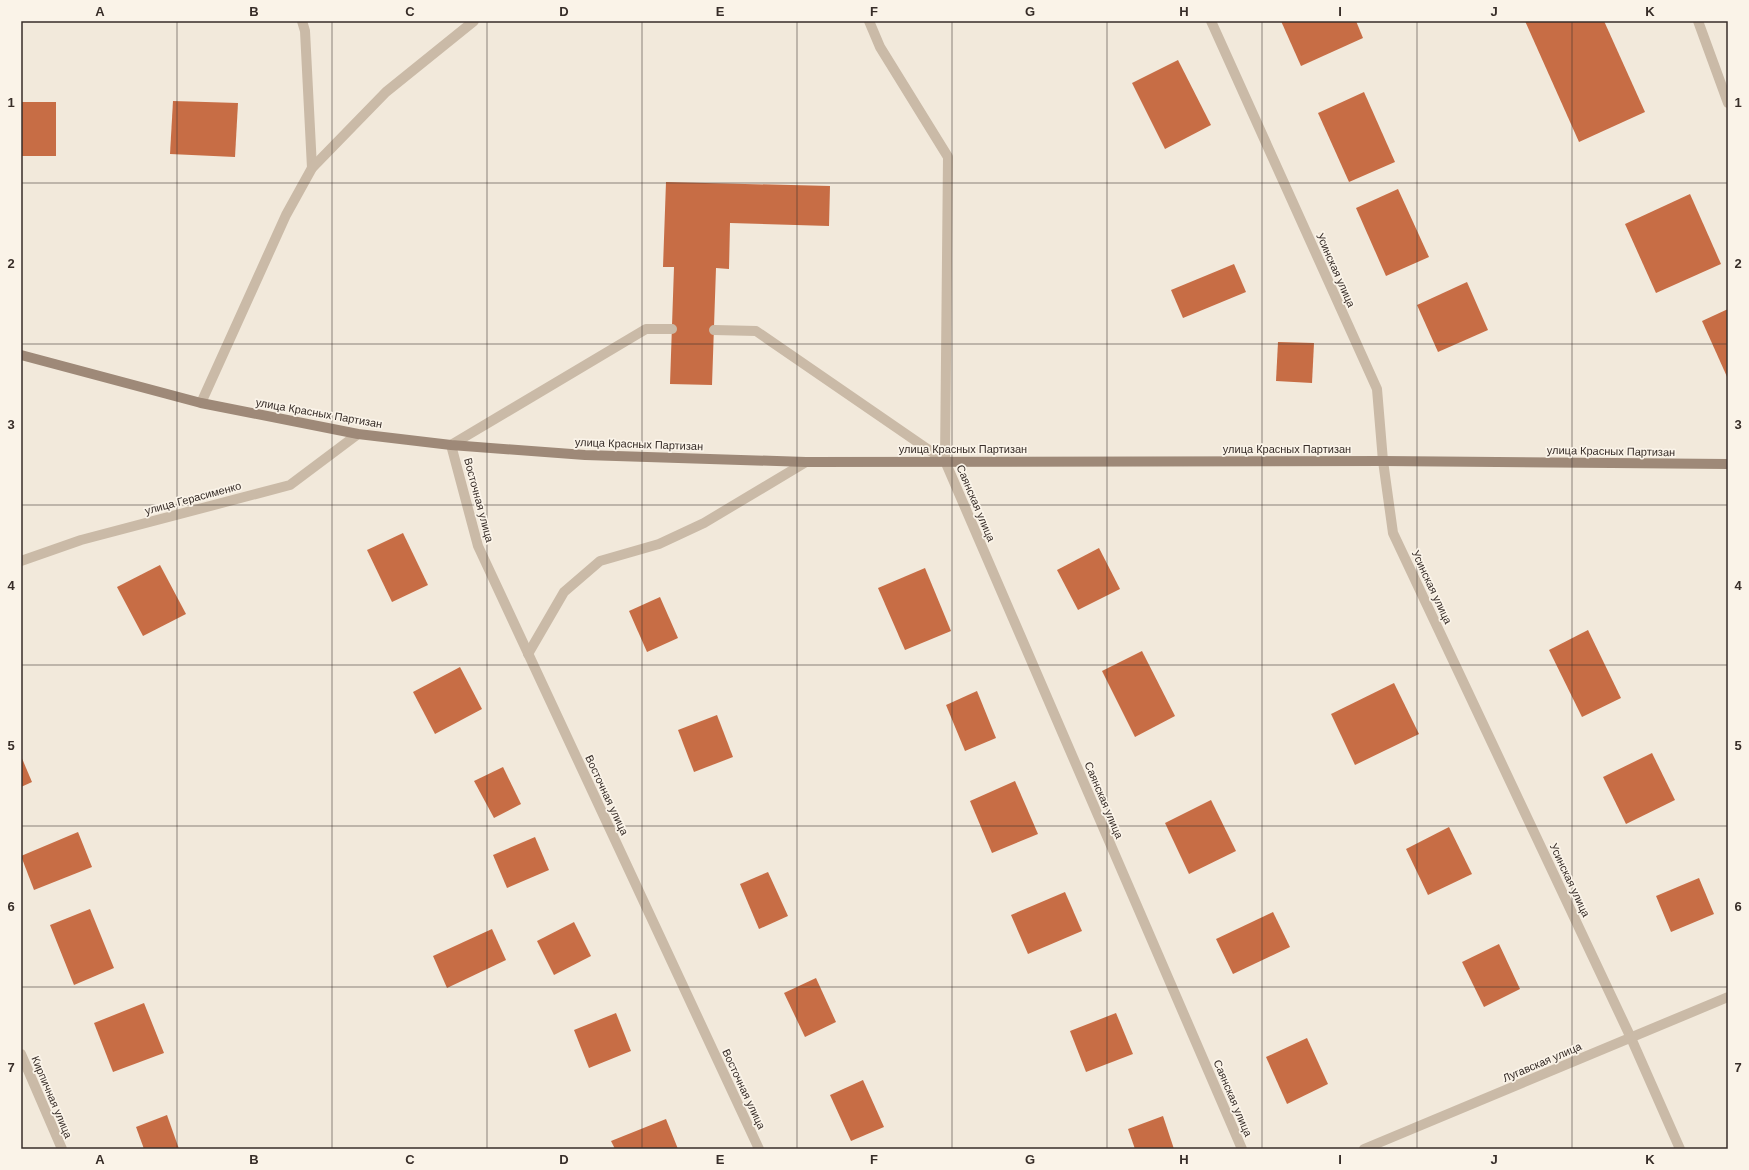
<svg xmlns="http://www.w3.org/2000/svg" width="1749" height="1170" viewBox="0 0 1749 1170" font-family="Arial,sans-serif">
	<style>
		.building { fill: #c76d45 }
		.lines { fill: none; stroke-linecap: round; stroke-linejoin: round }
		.lane { stroke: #cabaa7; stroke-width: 10 }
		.street { stroke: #cabaa7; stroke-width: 10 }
		.secondary { stroke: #9e8978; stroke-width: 10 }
		.grid { fill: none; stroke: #372d28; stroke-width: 1; stroke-opacity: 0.55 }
		.labels { text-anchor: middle; stroke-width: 3.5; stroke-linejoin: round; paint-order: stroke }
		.street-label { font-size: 11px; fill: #372d28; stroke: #faf3e8 }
		.neatline { fill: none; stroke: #372d28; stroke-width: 1.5 }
		.grid-label { font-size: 13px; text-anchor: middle; font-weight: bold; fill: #372d28 }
	</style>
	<rect width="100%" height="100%" fill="#f2e9db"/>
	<g class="building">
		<path d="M1281 21H1356L1363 38 1301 66Z"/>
		<path d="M1525 21H1604L1645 112 1579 142Z"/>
		<path d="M1178 60 1211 125 1165 149 1132 83Z"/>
		<path d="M1364 92 1395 162 1349 182 1318 113Z"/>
		<path d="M173 101 238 103 235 157 170 154Z"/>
		<rect x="21" y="102" width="35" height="54"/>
		<path d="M666 182 830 186 829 226 730 223 729 269 716 268 712 385 670 384 674 267H663Z"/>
		<path d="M1398 189 1429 257 1386 276 1356 208Z"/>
		<path d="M1690 194 1721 264 1656 293 1625 224Z"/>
		<path d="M1234 264 1246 292 1183 318 1171 290Z"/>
		<path d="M1467 282 1488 330 1438 352 1417 305Z"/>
		<path d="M1728 309V379L1702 321Z"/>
		<path d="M1278 342 1314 343 1312 383 1276 381Z"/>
		<path d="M403 533 428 585 392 602 367 550Z"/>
		<path d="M1099 548 1120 589 1078 610 1057 570Z"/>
		<path d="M160 565 186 614 143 636 117 587Z"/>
		<path d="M925 568 951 631 905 650 878 588Z"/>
		<path d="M660 597 678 638 647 652 629 611Z"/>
		<path d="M1588 630 1621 698 1582 717 1549 650Z"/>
		<path d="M1142 651 1175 716 1135 737 1102 671Z"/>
		<path d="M460 667 482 709 435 734 413 692Z"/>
		<path d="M1394 683 1419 734 1355 765 1331 714Z"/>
		<path d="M977 691 996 738 965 751 946 705Z"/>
		<path d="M717 715 733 757 694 772 678 730Z"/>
		<path d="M1652 753 1675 800 1626 824 1603 777Z"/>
		<path d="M21 756 32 782 21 787Z"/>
		<path d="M503 767 521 804 494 818 474 781Z"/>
		<path d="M1015 781 1038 834 992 853 970 801Z"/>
		<path d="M1211 800 1236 851 1189 874 1165 823Z"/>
		<path d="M1449 827 1472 874 1428 895 1406 849Z"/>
		<path d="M78 832 92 867 34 890 21 856Z"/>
		<path d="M535 837 549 870 507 888 493 855Z"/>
		<path d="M768 872 788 916 759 929 740 884Z"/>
		<path d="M1699 878 1714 914 1671 932 1656 896Z"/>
		<path d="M1065 892 1082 931 1028 954 1011 915Z"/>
		<path d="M90 909 114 968 74 985 50 925Z"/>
		<path d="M1273 912 1290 947 1233 974 1216 939Z"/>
		<path d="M574 922 591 956 554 975 537 941Z"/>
		<path d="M492 929 506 960 447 988 433 956Z"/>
		<path d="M1499 944 1520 989 1484 1007 1462 962Z"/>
		<path d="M816 978 836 1022 805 1037 784 993Z"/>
		<path d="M144 1003 164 1053 113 1072 94 1023Z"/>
		<path d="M616 1013 631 1051 589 1068 574 1030Z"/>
		<path d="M1116 1013 1133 1054 1086 1072 1070 1031Z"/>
		<path d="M1307 1038 1328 1084 1287 1104 1266 1057Z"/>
		<path d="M863 1080 884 1127 851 1141 830 1095Z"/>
		<path d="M167 1115 179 1149H144L136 1127Z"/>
		<path d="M1163 1116 1174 1149H1135L1128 1129Z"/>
		<path d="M666 1119 678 1149H615L611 1141Z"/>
	</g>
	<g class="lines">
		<g class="lane">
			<path d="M869 21 880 47 948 157 945 461"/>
			<path d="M714 330 756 331 945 461"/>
			<path d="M451 445 646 329H672"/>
			<path d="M528 654 564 592 600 561 659 544 704 523 806 462"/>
		</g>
		<g class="street">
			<path d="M302 21 305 31 312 168"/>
			<path d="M1211 21 1377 389 1383 461 1393 533 1631 1038 1680 1149"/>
			<path d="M1698 21 1728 103"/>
			<path d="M201 403 286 215 312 168 386 92 474 21"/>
			<path d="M451 445 478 546 759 1149"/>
			<path d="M945 461 1242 1149"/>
			<path d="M21 561 81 540 290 485 358 434"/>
			<path d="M21 1054 62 1149"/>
			<path d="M1364 1149 1728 997"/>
		</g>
		<path class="secondary" d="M21 355 201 403 358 434 451 445 585 455 806 462 1383 461 1728 464"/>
	</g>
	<path class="grid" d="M177 21V1149M332 21V1149M487 21V1149M642 21V1149M797 21V1149M952 21V1149M1107 21V1149M1262 21V1149M1417 21V1149M1572 21V1149M21 183H1728M21 344H1728M21 505H1728M21 665H1728M21 826H1728M21 987H1728"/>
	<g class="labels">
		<g class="street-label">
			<text transform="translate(1336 270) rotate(66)" y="4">Усинская улица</text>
			<text transform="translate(319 413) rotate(10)" y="4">улица Красных Партизан</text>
			<text transform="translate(639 444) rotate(2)" y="4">улица Красных Партизан</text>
			<text x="963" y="453">улица Красных Партизан</text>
			<text x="1287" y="453">улица Красных Партизан</text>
			<text transform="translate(1611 451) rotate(1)" y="4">улица Красных Партизан</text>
			<text transform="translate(193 498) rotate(-15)" y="4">улица Герасименко</text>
			<text transform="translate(479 500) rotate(75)" y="4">Восточная улица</text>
			<text transform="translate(976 503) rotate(67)" y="4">Саянская улица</text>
			<text transform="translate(1432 587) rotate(65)" y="4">Усинская улица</text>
			<text transform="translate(607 795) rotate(65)" y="4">Восточная улица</text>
			<text transform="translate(1104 800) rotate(67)" y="4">Саянская улица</text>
			<text transform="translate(1570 880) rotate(65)" y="4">Усинская улица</text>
			<text transform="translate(1542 1062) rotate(-23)" y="4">Лугавская улица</text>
			<text transform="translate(744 1089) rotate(65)" y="4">Восточная улица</text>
			<text transform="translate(52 1097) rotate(67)" y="4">Кирпичная улица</text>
			<text transform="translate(1233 1098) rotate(67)" y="4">Саянская улица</text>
		</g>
	</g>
	<rect width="1749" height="1170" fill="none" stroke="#faf3e8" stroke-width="44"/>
	<rect x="22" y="22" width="1705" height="1126" class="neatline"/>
	<g class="grid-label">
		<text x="100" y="16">A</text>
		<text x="254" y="16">B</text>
		<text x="410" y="16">C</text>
		<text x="564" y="16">D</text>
		<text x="720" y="16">E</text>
		<text x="874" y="16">F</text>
		<text x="1030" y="16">G</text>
		<text x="1184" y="16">H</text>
		<text x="1340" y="16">I</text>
		<text x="1494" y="16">J</text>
		<text x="1650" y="16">K</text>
		<text x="11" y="107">1</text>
		<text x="1738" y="107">1</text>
		<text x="11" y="268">2</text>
		<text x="1738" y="268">2</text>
		<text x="11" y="429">3</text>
		<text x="1738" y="429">3</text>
		<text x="11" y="590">4</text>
		<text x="1738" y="590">4</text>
		<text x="11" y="750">5</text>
		<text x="1738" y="750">5</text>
		<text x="11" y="911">6</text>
		<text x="1738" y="911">6</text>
		<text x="11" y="1072">7</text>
		<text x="1738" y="1072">7</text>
		<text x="100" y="1164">A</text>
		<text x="254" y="1164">B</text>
		<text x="410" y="1164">C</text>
		<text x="564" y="1164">D</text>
		<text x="720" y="1164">E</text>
		<text x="874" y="1164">F</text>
		<text x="1030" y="1164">G</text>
		<text x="1184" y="1164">H</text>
		<text x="1340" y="1164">I</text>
		<text x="1494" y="1164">J</text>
		<text x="1650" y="1164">K</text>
	</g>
</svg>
